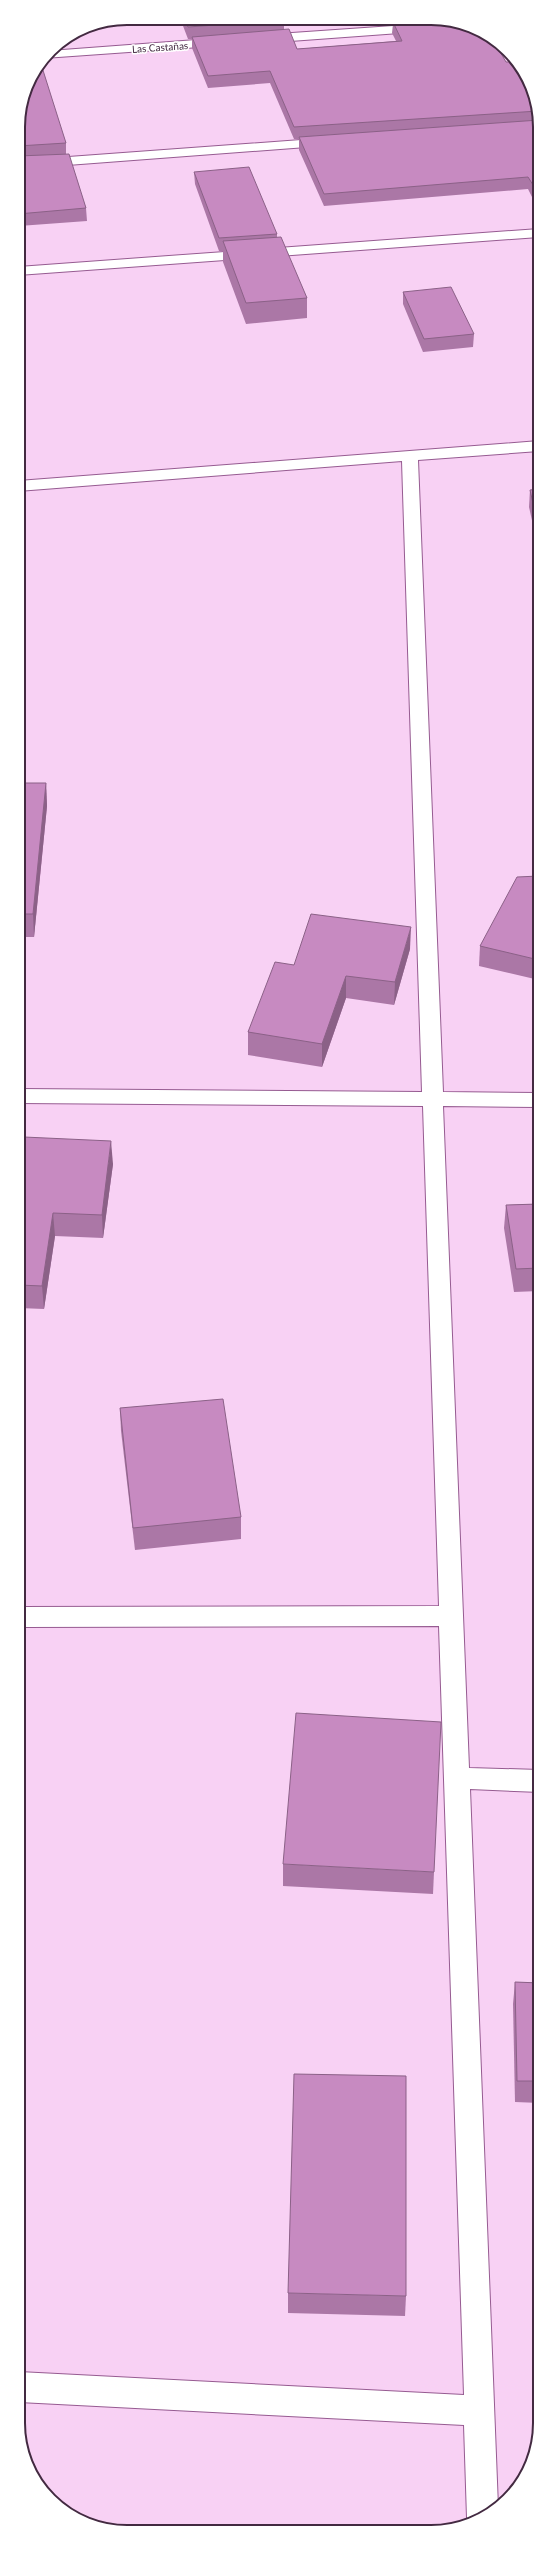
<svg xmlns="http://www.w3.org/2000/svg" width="558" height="2550" viewBox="0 0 558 2550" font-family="Lato,sans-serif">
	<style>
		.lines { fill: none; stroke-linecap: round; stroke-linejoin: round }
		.minor-casing { stroke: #965b91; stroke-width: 2 }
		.minor { fill: #fff; fill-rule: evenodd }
		.wall { fill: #ab77a6 }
		.shaded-wall { fill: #8b6187 }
		.building { fill: #c78ac1; stroke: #8b6187 }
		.labels { text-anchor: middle; stroke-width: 3; stroke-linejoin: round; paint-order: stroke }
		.far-street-label { font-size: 10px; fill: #432a41; stroke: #fff }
		.rim { fill: none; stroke: #432a41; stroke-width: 2 }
	</style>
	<rect width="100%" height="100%" fill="#f8d1f4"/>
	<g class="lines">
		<defs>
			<g id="minor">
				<path d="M422 24 427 25 428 28 427 31 263 43 257 39 263 35Z"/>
				<path d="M223 38 228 39 229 42 228 45 44 58 49 51Z"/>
				<path d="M328 138 335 142 333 145 41 167 34 163 41 159Z"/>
				<path d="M539 229V237L18 275V267Z"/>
				<path d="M539 441V451L418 460 443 1092 539 1093V1107L443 1106 469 1768 540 1770V1792L470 1789 498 2507 480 2521 470 2524 467 2518 464 2425 19 2402V2372L464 2395 439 1626 19 1627V1607L439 1606 423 1106 19 1103V1089L422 1092 402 461 18 491V481Z"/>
			</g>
		</defs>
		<use href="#minor" class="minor-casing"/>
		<use href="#minor" class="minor"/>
	</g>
	<g class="wall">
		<path d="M180 18 284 19V30L297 49 396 41 392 33 393 24H388L386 20H453L506 62 522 79H524L539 113V200L534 201 528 189 324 206 299 150V139H294L270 83 208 88 192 48V39H188Z"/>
		<path d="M18 120 66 143V154L86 208 87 221 19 226Z"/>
		<path d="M194 172 277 234V237L307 298V318L246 324 223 262V251H219L195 184Z"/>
		<path d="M403 292 474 334 473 347 423 352 403 304Z"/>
		<path d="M539 489V552L529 507 530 490Z"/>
		<path d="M18 783H46L47 806 34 937H18Z"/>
		<path d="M539 876V980L479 966 480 946Z"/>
		<path d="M410 949 394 1005 346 998 322 1067 248 1055V1032L294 965Z"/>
		<path d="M19 1164H113L103 1238 55 1236 44 1309 19 1308Z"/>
		<path d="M539 1204V1291L514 1292 504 1228 506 1205Z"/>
		<path d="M120 1408 241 1517V1539L135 1550 121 1431Z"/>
		<path d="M283 1864 434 1872 433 1894 283 1886Z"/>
		<path d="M515 1982 540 1983V2103L515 2102 513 2004Z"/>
		<path d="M288 2293 406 2296 405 2316 288 2313Z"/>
	</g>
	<g class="shaded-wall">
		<path d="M46 783 47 806 34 937 33 914Z"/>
		<path d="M411 927 410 949 394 1005 395 982Z"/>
		<path d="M346 976V998L322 1067V1044Z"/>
		<path d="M111 1141 113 1164 103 1238 102 1215Z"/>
		<path d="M53 1213 55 1236 44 1309 42 1286Z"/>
	</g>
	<g class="building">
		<path d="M184 18 284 19V20L188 27Z"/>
		<path d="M415 20H453L486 32 492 38 506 62H512L522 79H524L538 111 294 127 270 71 208 76 192 37 289 29 297 49 402 41 393 22Z"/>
		<path d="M41 64 66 143 18 146V120L26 85Z"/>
		<path d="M539 120V188H535L528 177 324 194 299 137Z"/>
		<path d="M69 154 86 208 18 214V156Z"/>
		<path d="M249 167 277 234 219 238 194 172Z"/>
		<path d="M281 237 307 298 246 303 223 241Z"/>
		<path d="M451 287 474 334 424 339 403 292Z"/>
		<path d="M539 489V530L530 490Z"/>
		<path d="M18 783H46L33 914H18Z"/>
		<path d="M539 876V960L480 946 517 877Z"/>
		<path d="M311 914 411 927 395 982 346 976 322 1044 248 1032 275 962 294 965Z"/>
		<path d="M24 1137 111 1141 102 1215 53 1213 42 1286 19 1285V1164H21Z"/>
		<path d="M539 1204V1268L516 1269 506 1205Z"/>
		<path d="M223 1399 241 1517 133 1528 120 1408Z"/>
		<path d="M296 1713 441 1722 434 1872 283 1864Z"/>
		<path d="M515 1982 540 1983V2081H517Z"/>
		<path d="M294 2074 406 2076V2296L288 2293Z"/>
	</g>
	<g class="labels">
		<g class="far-street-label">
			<text transform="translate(160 47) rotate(-4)" y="4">Las Castañas</text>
		</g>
	</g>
	<path d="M0 0H558V2550H0ZM127 25H431A102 102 0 0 1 533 127V2423A102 102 0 0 1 431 2525H127A102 102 0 0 1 25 2423V127A102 102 0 0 1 127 25Z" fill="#fff" fill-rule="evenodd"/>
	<path class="rim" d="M127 25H431A102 102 0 0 1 533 127V2423A102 102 0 0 1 431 2525H127A102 102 0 0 1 25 2423V127A102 102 0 0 1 127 25Z"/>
</svg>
